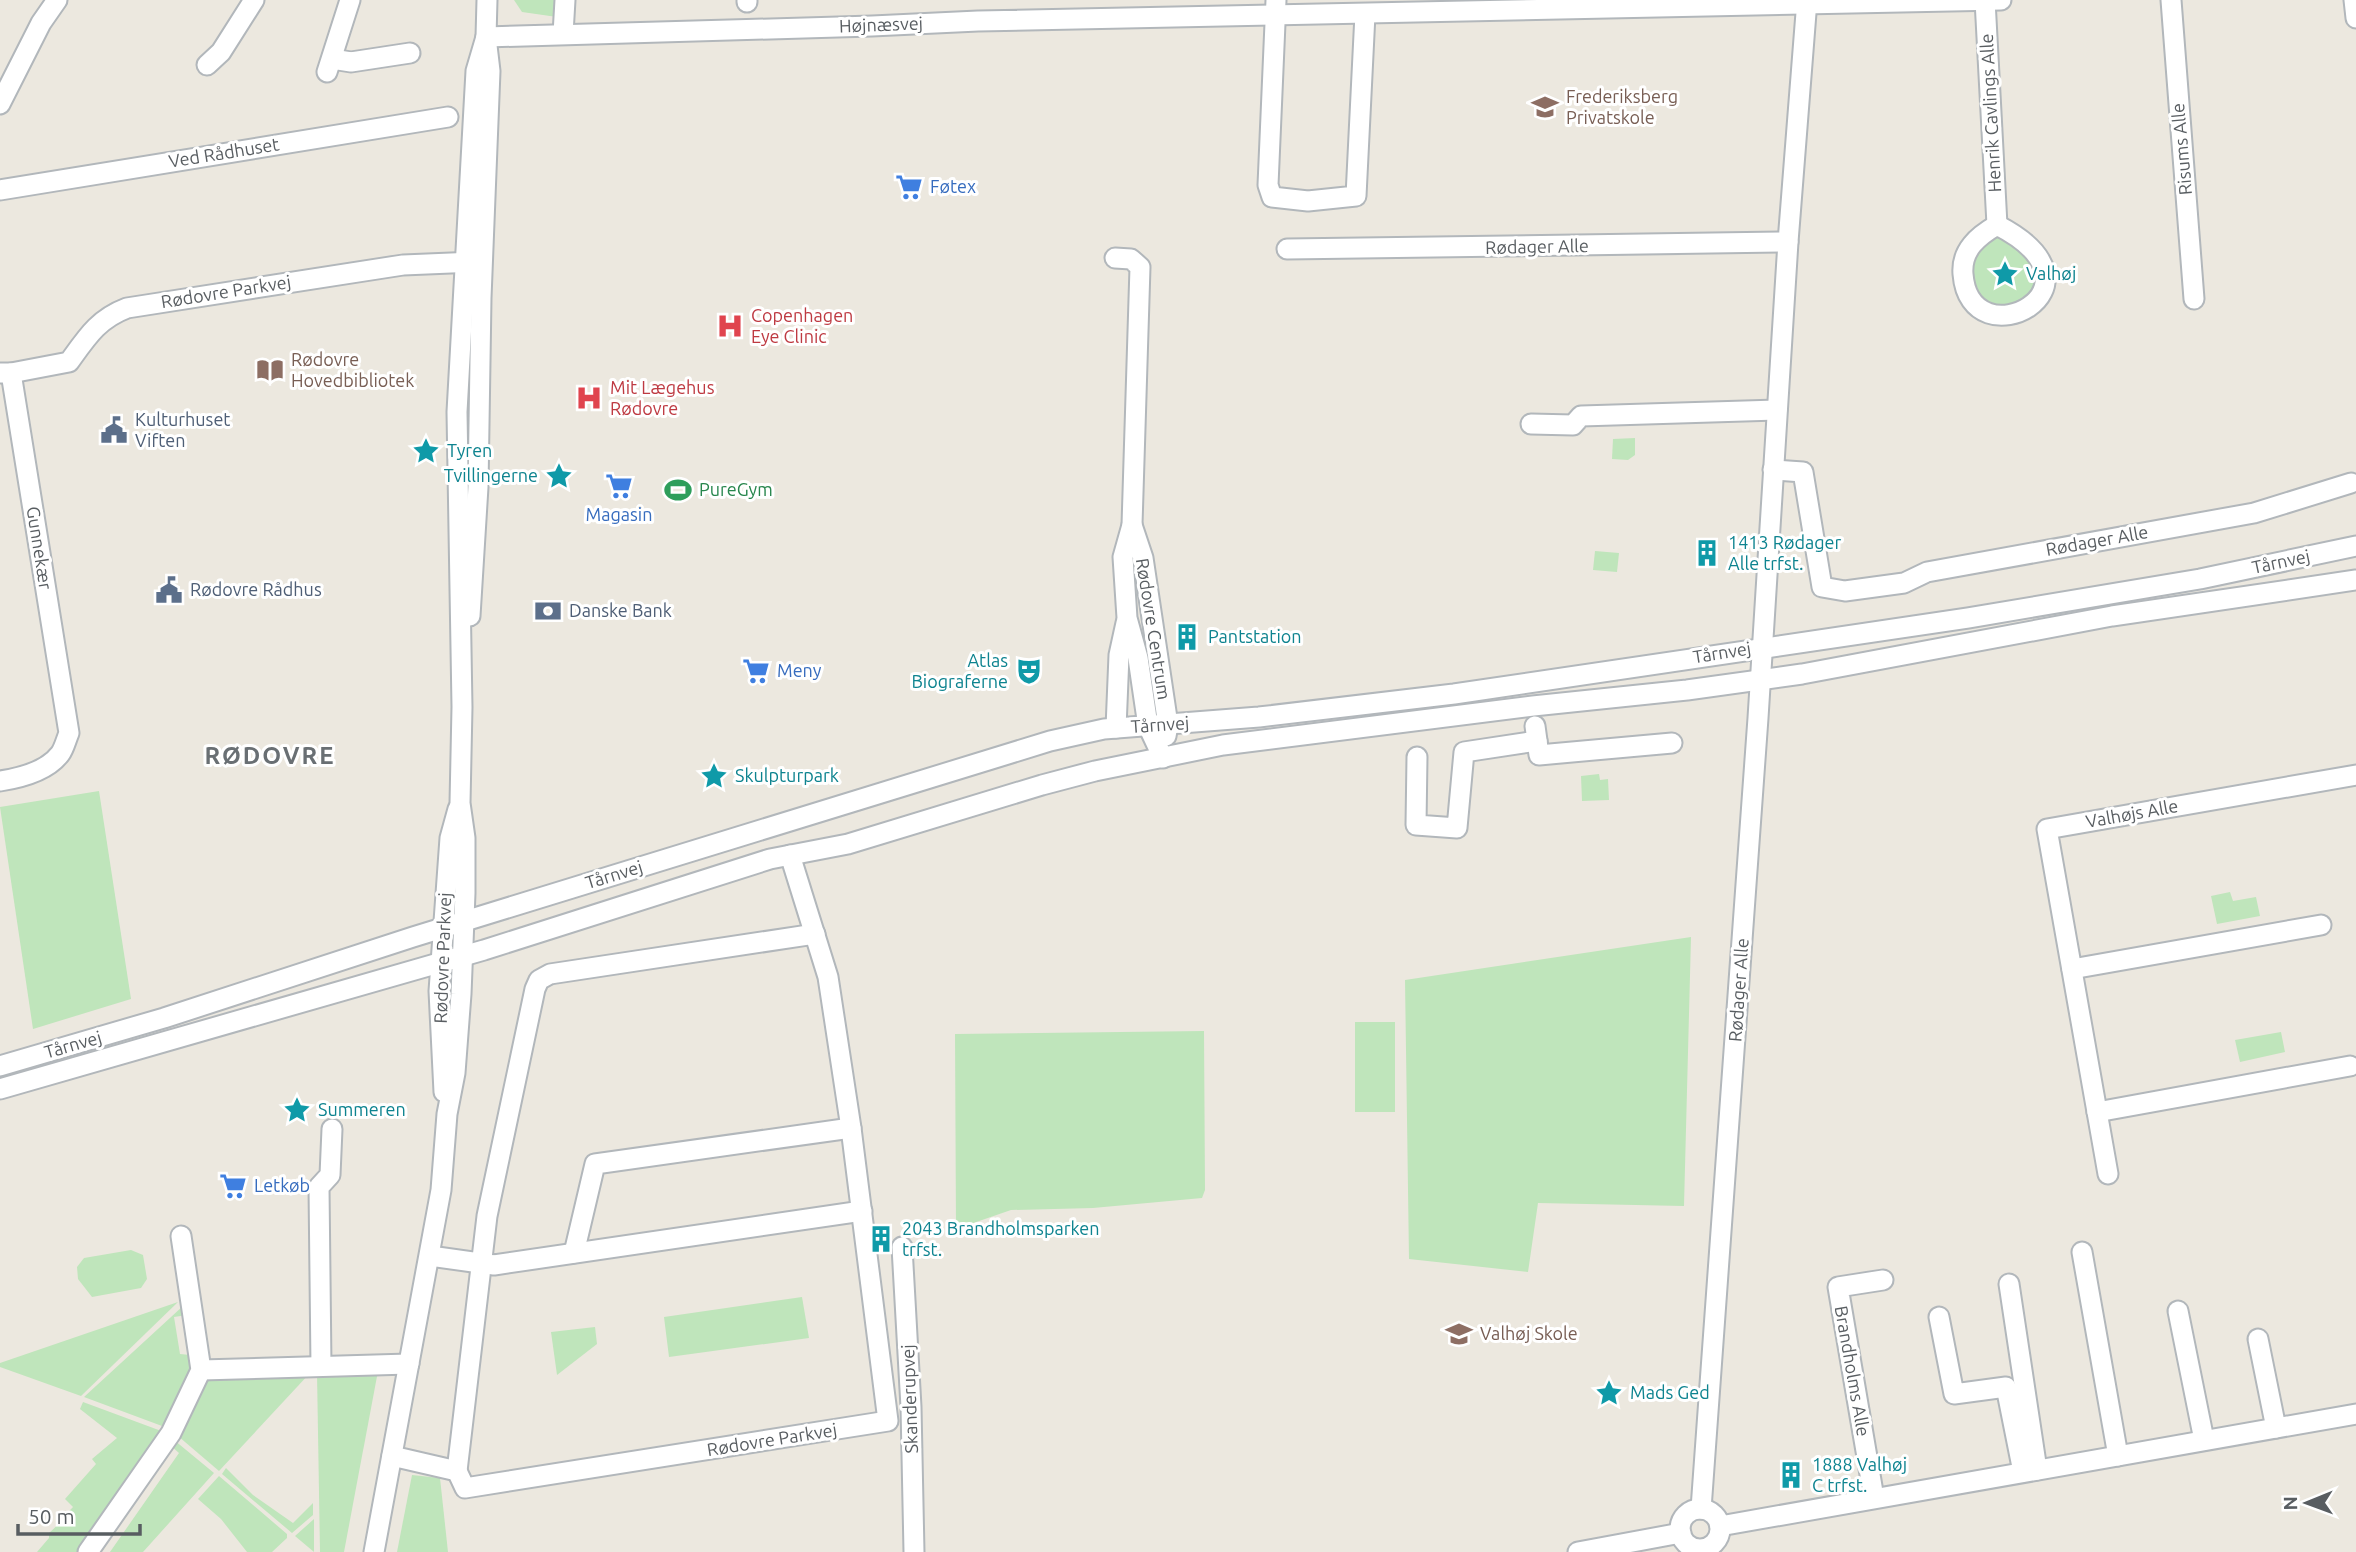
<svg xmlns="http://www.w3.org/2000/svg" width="2356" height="1552" viewBox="0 0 2356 1552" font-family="Ubuntu,sans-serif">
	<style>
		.green { fill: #bfe5bb }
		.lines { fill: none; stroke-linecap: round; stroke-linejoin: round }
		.minor-casing { stroke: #b2b7bb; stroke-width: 23 }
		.minor { stroke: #fff; stroke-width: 19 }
		.labels { text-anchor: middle; stroke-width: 6; stroke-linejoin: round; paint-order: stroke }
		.street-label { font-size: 18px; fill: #585d61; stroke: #fff }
		.education-label { font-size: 18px; fill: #785e54; stroke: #fff; text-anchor: start }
		.shop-label { font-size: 18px; fill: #366cbe; stroke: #fff; text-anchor: start }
		.culture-label { font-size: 18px; fill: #0d838f; stroke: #fff; text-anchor: start }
		.health-label { font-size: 18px; fill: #be3a42; stroke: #fff; text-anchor: start }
		.service-label { font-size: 18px; fill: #4e5e75; stroke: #fff; text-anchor: start }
		.leisure-label { font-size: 18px; fill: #27864d; stroke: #fff; text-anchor: start }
		.district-label { font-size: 24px; font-weight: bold; letter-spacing: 2px; fill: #696f73; stroke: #fff }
	</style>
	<rect width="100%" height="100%" fill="#ece8df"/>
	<g class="green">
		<path d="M514 0H558L557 17 522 12Z"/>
		<path d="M1995 232 2030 252 2039 282 2015 308 1984 304 1968 266 1975 250Z"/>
		<path d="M1635 438V455L1628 460 1612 459 1613 439Z"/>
		<path d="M1595 551 1619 553 1617 572 1593 570Z"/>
		<path d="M1599 774 1600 780 1608 779 1609 800 1582 801 1581 776Z"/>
		<path d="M99 791 131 999 33 1029 0 807Z"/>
		<path d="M2230 892 2233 901 2256 897 2260 916 2217 924 2211 896Z"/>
		<path d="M1691 937 1684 1206 1538 1203 1528 1272 1409 1259 1405 980Z"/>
		<rect x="1355" y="1022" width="40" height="90"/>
		<path d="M1204 1031 1205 1190 1202 1198 1093 1208 1011 1210 956 1229 955 1034Z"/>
		<path d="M2281 1032 2285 1052 2240 1062 2235 1040Z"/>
		<path d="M131 1250 143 1255 147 1279 141 1288 92 1297 78 1279 77 1267 84 1258Z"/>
		<path d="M802 1297 809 1338 669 1357 664 1317Z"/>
		<path d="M178 1302 81 1396 0 1367V1363Z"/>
		<path d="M183 1306 187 1315 174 1317 180 1354 190 1355 193 1359 190 1375 167 1424 162 1426 84 1397Z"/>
		<path d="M595 1327 597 1344 557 1375 551 1332Z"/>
		<path d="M378 1371 344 1552H320L317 1373Z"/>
		<path d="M310 1373 219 1471 178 1436 205 1382 213 1377Z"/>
		<path d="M83 1402 164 1432 83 1552H37L49 1538V1533C59 1525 64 1516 73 1507L65 1499 96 1464 92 1459 117 1438 80 1409Z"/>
		<path d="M174 1440 214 1473 143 1552H110L179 1453 170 1445Z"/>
		<path d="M226 1468 253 1495 293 1523 313 1503V1515L292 1533 222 1474Z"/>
		<path d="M412 1475 440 1478 448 1552H397Z"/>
		<path d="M219 1476 287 1534V1538L272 1552H247L221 1519 198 1499Z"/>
		<path d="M314 1519V1552L295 1536Z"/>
	</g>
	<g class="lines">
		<defs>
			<g id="minor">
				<path d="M1276 0 1268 185 1272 197 1308 201 1356 196 1365 14"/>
				<path d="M1985 0 1997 225"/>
				<path d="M2171 0 2194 299"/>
				<path d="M2354 0 2356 18"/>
				<path d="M747 2V0"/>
				<path d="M563 34 565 0"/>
				<path d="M486 37 872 26 978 21 2001 0"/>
				<path d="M332 59 351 62 410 53"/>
				<path d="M207 65 221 52 254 0"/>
				<path d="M327 72 350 0"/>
				<path d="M0 104 41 23 57 0"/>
				<path d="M0 190 448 117"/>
				<path d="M1997 225C2120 288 1970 364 1963 274 1961 250 1978 236 1997 225Z"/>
				<path d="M1287 249 1788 242"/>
				<path d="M1115 258 1131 259 1140 267 1132 525 1123 557 1127 618 1138 658 1148 726 1163 758"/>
				<path d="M0 373H11L69 362C87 337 98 319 127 308L403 265 475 262"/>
				<path d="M1531 424 1573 425 1581 416 1777 410"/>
				<path d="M1773 470 1803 472 1822 587 1845 591 1904 583 1927 572 2254 513 2351 483"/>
				<path d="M1132 525 1143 558 1168 725 1166 736"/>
				<path d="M470 616 478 487 481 298 490 71 486 37 487 0"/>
				<path d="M1535 726 1539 755 1672 743"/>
				<path d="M1116 728 1119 655 1126 623"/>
				<path d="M1417 757 1416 825 1457 828 1464 752 1537 741"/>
				<path d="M0 781C20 778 47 771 60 754 64 749 66 740 69 733L11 373"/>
				<path d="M2072 969 2321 925"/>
				<path d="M0 1066 164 1018 413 937 1050 741 1104 729 1259 717 1454 694 1968 618 2200 579 2356 546"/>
				<path d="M0 1089 484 950 770 859 848 844 1042 785 1095 771 1223 745 1533 706 1687 690 1802 674 2112 616 2356 580"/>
				<path d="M444 1092 439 991 450 838 458 809"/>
				<path d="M2097 1112 2350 1066"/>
				<path d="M2108 1174 2047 829 2356 775"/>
				<path d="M902 1247 911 1407 914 1552"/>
				<path d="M2082 1252 2118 1456"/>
				<path d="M574 1253 595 1164 851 1128"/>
				<path d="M430 1256 494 1265 862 1211"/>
				<path d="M2009 1284 2037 1470"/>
				<path d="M2178 1311 2204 1440"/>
				<path d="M1939 1317 1954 1394 2006 1387 2023 1472"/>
				<path d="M2258 1339 2276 1428"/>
				<path d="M321 1366 319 1187 330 1175 332 1129"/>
				<path d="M201 1370 409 1364"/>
				<path d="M392 1456 457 1471 465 1488 888 1421 851 1128 828 977 790 855"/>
				<path d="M457 1471 487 1216 535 989 539 980 550 974 815 934"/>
				<path d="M1874 1498 1838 1287 1883 1280"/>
				<path d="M1701 1509 1758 718 1788 242 1807 0"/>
				<circle cx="1700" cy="1529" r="20"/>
				<path d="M1720 1526 2356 1414"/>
				<path d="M88 1552 171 1433 201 1370 181 1236"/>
				<path d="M374 1552 441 1190 447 1114 455 1073 461 994 465 893V838L460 803 462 707 457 412 476 71 486 37"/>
				<path d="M1578 1552 1681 1533"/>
			</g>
		</defs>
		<use href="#minor" class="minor-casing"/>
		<use href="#minor" class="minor"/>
	</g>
	<defs>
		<symbol id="school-bare" viewBox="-9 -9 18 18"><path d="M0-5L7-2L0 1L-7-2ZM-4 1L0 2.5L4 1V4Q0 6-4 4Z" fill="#8d6e63" stroke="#fff" stroke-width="2.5" paint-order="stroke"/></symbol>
		<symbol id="supermarket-bare" viewBox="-9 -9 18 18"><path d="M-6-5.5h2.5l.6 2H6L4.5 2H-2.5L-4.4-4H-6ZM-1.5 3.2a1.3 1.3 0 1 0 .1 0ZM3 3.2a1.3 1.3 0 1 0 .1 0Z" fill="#3f7fe0" stroke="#fff" stroke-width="2.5" paint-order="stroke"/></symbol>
		<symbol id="sight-bare" viewBox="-9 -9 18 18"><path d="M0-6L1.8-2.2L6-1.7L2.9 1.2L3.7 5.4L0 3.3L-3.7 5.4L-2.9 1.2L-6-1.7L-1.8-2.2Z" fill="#0f9aa8" stroke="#fff" stroke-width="2.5" paint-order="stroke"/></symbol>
		<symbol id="hospital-bare" viewBox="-9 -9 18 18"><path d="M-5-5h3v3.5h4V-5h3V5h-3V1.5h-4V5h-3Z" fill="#e0444e" stroke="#fff" stroke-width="2.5" paint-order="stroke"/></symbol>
		<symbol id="library-bare" viewBox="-9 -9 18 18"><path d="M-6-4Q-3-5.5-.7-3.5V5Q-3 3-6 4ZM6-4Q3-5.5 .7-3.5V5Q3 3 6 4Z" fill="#8d6e63" stroke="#fff" stroke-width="2.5" paint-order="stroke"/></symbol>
		<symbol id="civic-bare" viewBox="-9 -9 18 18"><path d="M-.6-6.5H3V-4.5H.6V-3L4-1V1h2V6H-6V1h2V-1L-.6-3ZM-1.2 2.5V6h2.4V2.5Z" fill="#5c6f8a" stroke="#fff" stroke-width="2.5" paint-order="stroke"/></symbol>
		<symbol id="stadium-bare" viewBox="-9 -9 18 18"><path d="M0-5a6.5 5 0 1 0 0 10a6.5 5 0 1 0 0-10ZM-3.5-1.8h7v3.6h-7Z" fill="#2e9e5b" stroke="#fff" stroke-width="2.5" paint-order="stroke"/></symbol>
		<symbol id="building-bare" viewBox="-9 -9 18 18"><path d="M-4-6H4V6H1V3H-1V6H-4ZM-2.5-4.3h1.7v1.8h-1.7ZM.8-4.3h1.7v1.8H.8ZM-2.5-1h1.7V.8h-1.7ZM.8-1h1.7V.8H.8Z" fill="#0f9aa8" stroke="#fff" stroke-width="2.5" paint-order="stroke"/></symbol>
		<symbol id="bank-bare" viewBox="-9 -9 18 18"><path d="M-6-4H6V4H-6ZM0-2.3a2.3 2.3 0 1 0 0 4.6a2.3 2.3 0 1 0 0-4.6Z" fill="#5c6f8a" stroke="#fff" stroke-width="2.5" paint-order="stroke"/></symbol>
		<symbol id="theatre-bare" viewBox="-9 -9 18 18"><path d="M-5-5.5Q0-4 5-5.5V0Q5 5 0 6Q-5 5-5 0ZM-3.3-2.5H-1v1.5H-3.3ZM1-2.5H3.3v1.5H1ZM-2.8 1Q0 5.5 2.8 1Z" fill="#0f9aa8" stroke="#fff" stroke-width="2.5" paint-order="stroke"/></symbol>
	</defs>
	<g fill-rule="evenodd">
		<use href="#school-bare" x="1526" y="88" width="38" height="38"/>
		<use href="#supermarket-bare" x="890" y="168" width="38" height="38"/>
		<use href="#sight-bare" x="1986" y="255" width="38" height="38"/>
		<use href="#hospital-bare" x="711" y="307" width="38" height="38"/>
		<use href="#library-bare" x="251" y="351" width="38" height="38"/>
		<use href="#hospital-bare" x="570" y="379" width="38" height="38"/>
		<use href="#civic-bare" x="95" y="411" width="38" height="38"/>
		<use href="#sight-bare" x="407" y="432" width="38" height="38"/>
		<use href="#sight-bare" x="540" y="457" width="38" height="38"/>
		<use href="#supermarket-bare" x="600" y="467" width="38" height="38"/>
		<use href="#stadium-bare" x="659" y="471" width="38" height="38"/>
		<use href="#building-bare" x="1688" y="534" width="38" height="38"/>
		<use href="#civic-bare" x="150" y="571" width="38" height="38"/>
		<use href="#bank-bare" x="529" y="592" width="38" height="38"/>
		<use href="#building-bare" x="1168" y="618" width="38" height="38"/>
		<use href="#supermarket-bare" x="737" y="652" width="38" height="38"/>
		<use href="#theatre-bare" x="1010" y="652" width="38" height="38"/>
		<use href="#sight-bare" x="695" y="757" width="38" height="38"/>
		<use href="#sight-bare" x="278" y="1091" width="38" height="38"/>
		<use href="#supermarket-bare" x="214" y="1167" width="38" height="38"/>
		<use href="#building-bare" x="862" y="1220" width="38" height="38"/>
		<use href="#school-bare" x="1440" y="1315" width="38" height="38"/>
		<use href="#sight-bare" x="1590" y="1374" width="38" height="38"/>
		<use href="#building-bare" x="1772" y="1456" width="38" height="38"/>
	</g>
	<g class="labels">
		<g class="street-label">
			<text transform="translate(881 25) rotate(-2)" y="6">Højnæsvej</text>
			<text transform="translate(1991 113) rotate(-93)" y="6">Henrik Cavlings Alle</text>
			<text transform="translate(2182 149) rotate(-95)" y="6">Risums Alle</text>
			<text transform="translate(224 153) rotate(-9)" y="6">Ved Rådhuset</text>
			<text transform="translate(1537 247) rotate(-1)" y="6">Rødager Alle</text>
			<text transform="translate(226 292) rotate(-9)" y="6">Rødovre Parkvej</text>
			<text transform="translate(2097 541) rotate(-10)" y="6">Rødager Alle</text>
			<text transform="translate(39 548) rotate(81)" y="6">Gunnekær</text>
			<text transform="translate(2281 562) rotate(-12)" y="6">Tårnvej</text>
			<text transform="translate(1153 629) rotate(81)" y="6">Rødovre Centrum</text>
			<text transform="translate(1722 653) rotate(-9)" y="6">Tårnvej</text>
			<text transform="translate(1160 725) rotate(-4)" y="6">Tårnvej</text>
			<text transform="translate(2132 814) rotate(-10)" y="6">Valhøjs Alle</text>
			<text transform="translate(614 875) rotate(-17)" y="6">Tårnvej</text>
			<text transform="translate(443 958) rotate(-88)" y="6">Rødovre Parkvej</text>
			<text transform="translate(1739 990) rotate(-86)" y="6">Rødager Alle</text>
			<text transform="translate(73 1045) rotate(-16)" y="6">Tårnvej</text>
			<text transform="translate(1852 1371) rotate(80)" y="6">Brandholms Alle</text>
			<text transform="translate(910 1399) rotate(-92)" y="6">Skanderupvej</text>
			<text transform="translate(772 1440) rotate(-9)" y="6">Rødovre Parkvej</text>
		</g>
		<g class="education-label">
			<text x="1566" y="103">Frederiksberg<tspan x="1566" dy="21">Privatskole</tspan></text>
			<text x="291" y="366">Rødovre<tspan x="291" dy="21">Hovedbibliotek</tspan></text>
			<text x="1480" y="1340">Valhøj Skole</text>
		</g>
		<g class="shop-label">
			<text x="930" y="193">Føtex</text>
			<text x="619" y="521" text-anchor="middle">Magasin</text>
			<text x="777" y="677">Meny</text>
			<text x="254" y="1192">Letkøb</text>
		</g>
		<g class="culture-label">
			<text x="2026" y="280">Valhøj</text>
			<text x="447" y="457">Tyren</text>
			<text x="538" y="482" text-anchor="end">Tvillingerne</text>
			<text x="1728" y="549">1413 Rødager<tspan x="1728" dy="21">Alle trfst.</tspan></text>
			<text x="1208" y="643">Pantstation</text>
			<text x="1008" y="667" text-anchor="end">Atlas<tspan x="1008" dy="21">Biograferne</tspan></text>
			<text x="735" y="782">Skulpturpark</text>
			<text x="318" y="1116">Summeren</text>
			<text x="902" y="1235">2043 Brandholmsparken<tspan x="902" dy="21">trfst.</tspan></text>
			<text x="1630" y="1399">Mads Ged</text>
			<text x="1812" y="1471">1888 Valhøj<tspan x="1812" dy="21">C trfst.</tspan></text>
		</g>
		<g class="health-label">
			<text x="751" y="322">Copenhagen<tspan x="751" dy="21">Eye Clinic</tspan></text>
			<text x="610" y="394">Mit Lægehus<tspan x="610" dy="21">Rødovre</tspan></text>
		</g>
		<g class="service-label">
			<text x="135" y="426">Kulturhuset<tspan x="135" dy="21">Viften</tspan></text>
			<text x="190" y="596">Rødovre Rådhus</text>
			<text x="569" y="617">Danske Bank</text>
		</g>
		<g class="leisure-label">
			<text x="699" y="496">PureGym</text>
		</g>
		<g class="district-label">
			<text x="270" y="764">RØDOVRE</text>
		</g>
	</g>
	<g transform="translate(2307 1503) rotate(269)" stroke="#ffffff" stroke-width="5" paint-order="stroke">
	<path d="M0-5L12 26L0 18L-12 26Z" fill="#585d61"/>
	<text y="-10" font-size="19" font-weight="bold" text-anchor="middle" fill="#585d61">N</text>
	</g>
	<path d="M18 1524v10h122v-10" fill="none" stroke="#585d61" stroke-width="3.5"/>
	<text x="28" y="1524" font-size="21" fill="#585d61" stroke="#ffffff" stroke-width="5" paint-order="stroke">50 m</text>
</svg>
